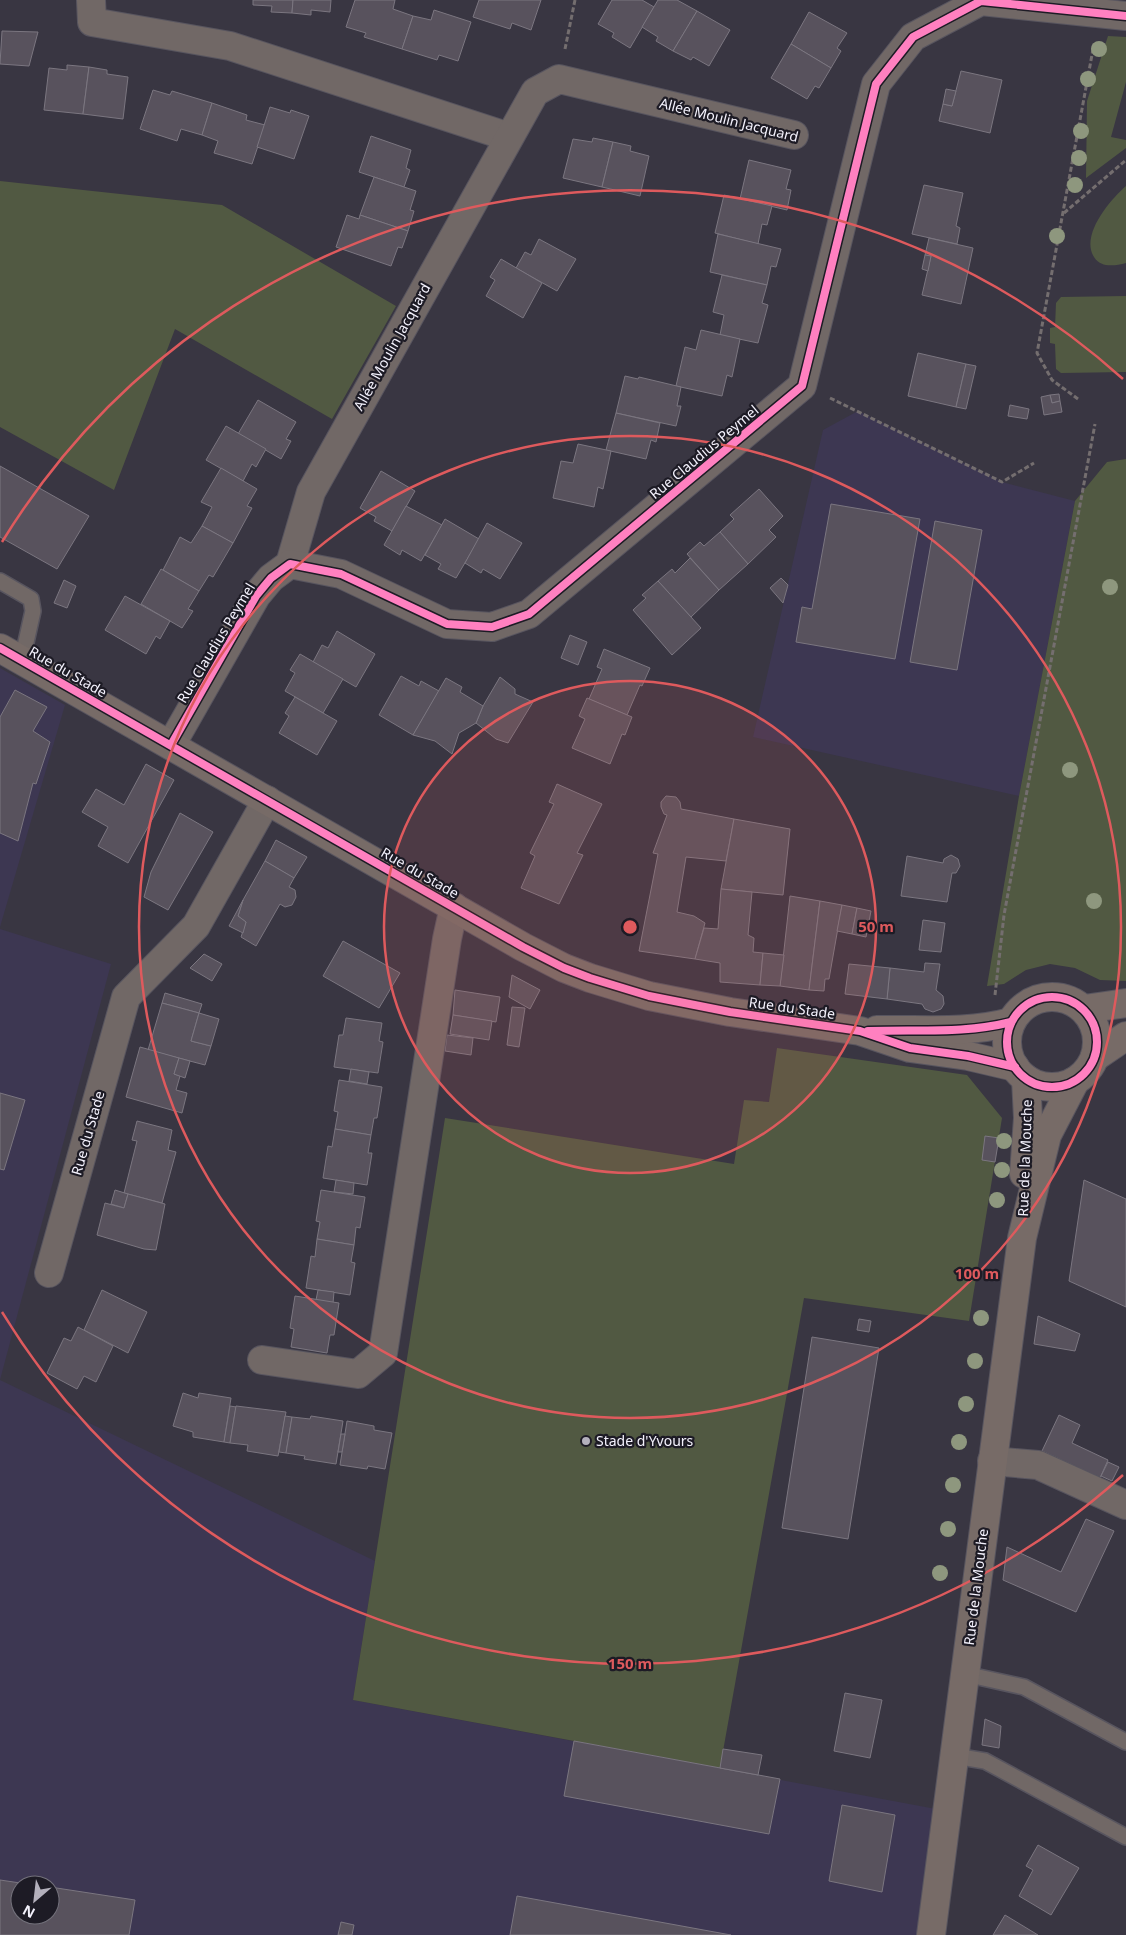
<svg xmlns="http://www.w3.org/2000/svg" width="1126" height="1935" viewBox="0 0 1126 1935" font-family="'Noto Sans',sans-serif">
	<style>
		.built { fill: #3d3752; fill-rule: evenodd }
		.green { fill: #515942 }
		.building { fill: #58525d; stroke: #7b7680 }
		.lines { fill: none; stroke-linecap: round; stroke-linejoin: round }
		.lane-casing { stroke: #58555f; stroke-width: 18 }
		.street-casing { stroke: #58555f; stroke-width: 30 }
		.secondary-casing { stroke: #58555f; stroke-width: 30 }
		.path { stroke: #746e6f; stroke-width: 3; stroke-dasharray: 5 2.5; stroke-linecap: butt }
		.lane { stroke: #716866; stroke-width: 15 }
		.street { stroke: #716866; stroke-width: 28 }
		.secondary { stroke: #776b67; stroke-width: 28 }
		.cycleway-casing { stroke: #1d1b25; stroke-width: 11 }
		.cycleway { stroke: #ff80c0; stroke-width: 8 }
		.tree { fill: #8e977e }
		.ring { fill: none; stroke: #de5a5d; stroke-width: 2.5 }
		.poi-dot { fill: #b3b0bc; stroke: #1d1b25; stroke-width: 2 }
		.labels { text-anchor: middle; stroke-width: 4.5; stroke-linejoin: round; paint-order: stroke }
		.street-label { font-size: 14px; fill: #f4f2fd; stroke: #1d1b25 }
		.poi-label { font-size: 14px; fill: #f4f2fd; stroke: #1d1b25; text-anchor: start }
		.centre { fill: #de5a5d; stroke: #1d1b25; stroke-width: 2.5 }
		.ring-label { font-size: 15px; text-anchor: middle; font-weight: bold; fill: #de5a5d; stroke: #1d1b25; stroke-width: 4.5; stroke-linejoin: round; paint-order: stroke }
	</style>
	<rect width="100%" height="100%" fill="#393642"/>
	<g class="built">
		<path d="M858 411 1002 482 1075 501 1019 796 753 737 823 430Z"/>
		<path d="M0 668 65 705 0 927Z"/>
		<path d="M0 929 111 964 0 1380Z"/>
		<path d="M0 1380 375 1561 353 1700 936 1809 918 1935H0ZM20 1885H50V1915H20Z"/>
	</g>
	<g class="green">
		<path d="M1108 36 1126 37V82L1111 137 1126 140V148L1086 178 1087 101Z"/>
		<path d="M0 181 222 205 396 306 332 419 175 329 114 490 0 427Z"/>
		<path d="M1126 186V263C1114 266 1101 268 1094 257 1080 235 1110 200 1126 186Z"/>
		<path d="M1126 296V372L1061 373 1056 369 1055 344 1050 343V328L1055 327 1056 303 1061 297Z"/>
		<path d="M1126 459V981L1100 980 1075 968 1050 964 1026 970 1004 984 987 986 1019 796 1075 501 1107 462Z"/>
		<path d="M777 1048 967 1075 1002 1118 969 1321 804 1298 720 1768 353 1700 445 1118 734 1164 744 1100 769 1102Z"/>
	</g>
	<g class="building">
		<path d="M253 0H293L292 13 271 12 272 6 253 5Z"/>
		<path d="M293 0H331L330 12 311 10V15L292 13Z"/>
		<path d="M355 0H395L393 9 413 16 402 49 364 37 366 33 346 27Z"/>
		<path d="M479 0H541L531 30 512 23 510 29 473 17Z"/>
		<path d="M612 0H642L654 7 630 48 612 37 614 33 598 24Z"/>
		<path d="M658 0H677L697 11 673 51 656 41 658 37 642 27Z"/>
		<path d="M434 10 471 22 458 61 439 55 437 60 402 49 413 16 431 20Z"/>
		<path d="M697 11 730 30 709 66 693 57 691 60 673 51Z"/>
		<path d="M809 12 847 33 837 48 841 51 831 68 791 44Z"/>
		<path d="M2 31 38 32 29 66 0 64Z"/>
		<path d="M791 44 831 68 819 88 815 86 807 99 771 78Z"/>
		<path d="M67 65 89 67 83 114 44 110 49 68 67 70Z"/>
		<path d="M89 67 107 70V74L128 77 123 119 83 114Z"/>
		<path d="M961 71 1002 80 990 133 939 121 943 104 952 106Z"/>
		<path d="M946 89 956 91 952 106 943 104Z"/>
		<path d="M153 90 170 95 172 91 212 103 202 135 181 129 177 141 140 129Z"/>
		<path d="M212 103 247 115 246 120 265 125 252 164 214 153 218 141 202 135Z"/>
		<path d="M270 107 290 113 291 110 309 116 294 159 257 147Z"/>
		<path d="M371 136 411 150 406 168 410 170 404 187 359 172Z"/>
		<path d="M593 138 613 142 602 187 563 178 573 139 592 142Z"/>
		<path d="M613 142 631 146 630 151 649 156 640 196 602 187Z"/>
		<path d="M749 160 791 170 786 189 791 190 787 210 740 199Z"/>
		<path d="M374 177 416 191 410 210 414 211 408 231 360 215Z"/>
		<path d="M924 185 963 193 956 226 960 228 957 244 912 234Z"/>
		<path d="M724 195 772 206 767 225 762 224 758 244 715 233Z"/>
		<path d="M347 215 359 219 360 215 408 231 402 248 398 247 391 266 336 247Z"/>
		<path d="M718 234 781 249 776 267 771 266 767 285 710 272Z"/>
		<path d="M929 238 973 248 961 304 922 295 931 256 925 255Z"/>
		<path d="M539 239 576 259 557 291 516 268 525 252 531 255Z"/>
		<path d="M925 255 931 256 928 271 922 269Z"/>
		<path d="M501 259 542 283 523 318 486 296 495 280 490 277Z"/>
		<path d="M722 275 767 285 762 303 768 305 758 343 720 335 724 315 713 312Z"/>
		<path d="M701 330 740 339 732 377 727 375 722 396 676 386 685 347 696 350Z"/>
		<path d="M918 353 966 364 956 407 908 396Z"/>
		<path d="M966 364 976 366 966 409 956 407Z"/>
		<path d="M625 376 638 379 639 377 681 387 677 406H681L676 426 616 413Z"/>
		<path d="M1059 394 1060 401 1052 403 1050 395Z"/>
		<path d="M1050 395 1052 403 1060 401 1062 412 1044 415 1041 397Z"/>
		<path d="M258 400 296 422 286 439 291 441 281 459 238 434Z"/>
		<path d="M1010 405 1029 409 1027 419 1008 416Z"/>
		<path d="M616 413 660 423 656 442 651 440 646 459 606 450Z"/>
		<path d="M226 426 266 449 256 467 252 464 243 481 206 460Z"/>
		<path d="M578 444 611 451 603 489 598 487 594 507 553 498 561 461 573 463Z"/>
		<path d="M0 466 89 516 57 569 0 537Z"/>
		<path d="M221 468 257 489 247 506 252 508 233 543 202 526 212 507 201 502Z"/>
		<path d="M381 471 415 491 392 531 374 521 376 517 360 508Z"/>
		<path d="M759 489 783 516 769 530 776 537 748 564 720 532 734 519 730 515Z"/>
		<path d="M831 504 920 519 895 659 796 642 802 607 812 609Z"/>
		<path d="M406 506 442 525 421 561 402 550 400 555 384 545Z"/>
		<path d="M445 519 479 539 456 578 438 569 441 564 425 555Z"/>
		<path d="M935 521 982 530 957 670 910 662Z"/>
		<path d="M487 523 522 543 500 579 483 569 481 573 465 563Z"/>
		<path d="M202 526 233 543 213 577 209 575 199 591 163 570 180 537 191 543Z"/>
		<path d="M720 532 748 564 719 590 687 554 700 542 704 546Z"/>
		<path d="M690 558 719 590 691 617 658 581 672 569 675 573Z"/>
		<path d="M161 569 199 591 188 609 193 611 182 628 141 604Z"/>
		<path d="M781 578 788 585 783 603 770 588Z"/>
		<path d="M64 580 76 586 67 608 54 603Z"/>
		<path d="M658 581 701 628 672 655 633 610 646 598 642 595Z"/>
		<path d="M125 596 170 621 160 639 156 636 146 654 105 630Z"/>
		<path d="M337 631 375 654 356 687 313 662 322 645 328 648Z"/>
		<path d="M570 635 587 642 578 665 561 658Z"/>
		<path d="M604 649 650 668 642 686 640 685 627 715 589 699 602 669 597 667Z"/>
		<path d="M300 654 343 679 323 713 285 691 295 673 290 670Z"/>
		<path d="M401 676 419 686 421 681 439 691 413 735 379 715Z"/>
		<path d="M500 677 515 689V694L533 702 508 743 496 739 476 723 483 706Z"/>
		<path d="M446 678 462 687 460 692 483 706 476 723 459 733 452 754 435 741 413 735Z"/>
		<path d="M15 690 47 707 33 731 50 742 36 784 33 783 18 841 0 833V717Z"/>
		<path d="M295 697 337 721 317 755 279 733 289 716 285 713Z"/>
		<path d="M587 698 632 717 625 735 622 734 610 764 572 748 585 719 579 716Z"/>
		<path d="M146 764 174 780 128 863 98 846 108 827 82 812 96 789 124 805Z"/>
		<path d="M557 784 602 804 577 853 583 855 559 904 521 888 535 856 530 853 554 804 549 802Z"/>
		<path d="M666 796 676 797 680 802 681 809 734 819 726 861 686 857 677 912 694 916 705 923 695 959 639 951 658 854 653 853 667 815 664 814 661 807V802Z"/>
		<path d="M180 813 213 832 168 910 144 897 151 872Z"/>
		<path d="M734 819 790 829 783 895 721 889Z"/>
		<path d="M276 840 307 857 294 878 265 861Z"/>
		<path d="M951 855 958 859 960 866 956 873H952L947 902 901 896 907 856 943 863 944 859Z"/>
		<path d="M265 861 294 878 289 887 295 890 296 897 292 905 285 907 280 904 256 946 241 937 246 922 238 916 243 900Z"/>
		<path d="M721 889 752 892 748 935 754 938 753 952 763 953 760 985 720 982V963L695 959 704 928 718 929Z"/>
		<path d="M790 896 820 901 809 990 780 986Z"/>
		<path d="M243 900 238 916 246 922 243 933 229 926Z"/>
		<path d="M820 901 842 905 829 979H825L824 991 809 990Z"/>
		<path d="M842 905 857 908 852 934 837 931Z"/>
		<path d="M857 908 871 911 866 937 852 934Z"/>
		<path d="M923 920 945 923 941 952 919 950Z"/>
		<path d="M343 941 400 973 379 1008 323 976Z"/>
		<path d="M763 953 784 955 780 986 760 985Z"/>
		<path d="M204 954 222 964 212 981 190 968Z"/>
		<path d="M925 963 940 964 936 990 943 996 944 1004 941 1009 933 1012 925 1009 922 1004 887 999 890 968 924 972Z"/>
		<path d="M849 964 890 968 887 999 845 994Z"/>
		<path d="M512 975 540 990 530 1009 509 997Z"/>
		<path d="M455 990 500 997 496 1022 453 1015Z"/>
		<path d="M165 993 202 1004 199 1013 162 1003Z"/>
		<path d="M162 1003 199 1013 191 1041 211 1046 205 1065 148 1050Z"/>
		<path d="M512 1007 525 1008 519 1047 507 1045Z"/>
		<path d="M199 1013 219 1019 211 1046 191 1041Z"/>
		<path d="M453 1015 492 1021 489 1040 450 1034Z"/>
		<path d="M346 1018 382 1023 379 1041 383 1042 378 1073 334 1067 339 1035H343Z"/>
		<path d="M447 1035 473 1038 471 1055 445 1051Z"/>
		<path d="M140 1047 179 1058 174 1074 180 1076 176 1090 187 1093 182 1113 126 1097Z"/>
		<path d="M179 1058 190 1061 185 1078 174 1074Z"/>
		<path d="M351 1069 369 1072 367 1084 349 1081Z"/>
		<path d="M339 1080 382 1087 377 1118H374L371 1135 335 1129 338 1112 334 1111Z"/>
		<path d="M0 1093 25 1100 4 1170 0 1169Z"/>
		<path d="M137 1121 172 1130 168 1150 176 1152 162 1203 124 1193 137 1141 132 1140Z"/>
		<path d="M335 1129 371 1135 368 1153H372L367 1185 323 1178 328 1146 332 1147Z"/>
		<path d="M985 1136 999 1138 995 1162 982 1160Z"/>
		<path d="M336 1180 354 1183 353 1194 334 1192Z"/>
		<path d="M1084 1180 1126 1199V1307L1069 1281Z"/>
		<path d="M115 1190 128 1194 124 1208 111 1204Z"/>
		<path d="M321 1190 365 1197 360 1228 356 1227 354 1245 317 1239 320 1222 316 1221Z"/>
		<path d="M128 1194 165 1204 156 1250 144 1249 97 1235 105 1203 124 1208Z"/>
		<path d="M317 1239 354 1245 351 1262 355 1263 350 1295 306 1288 311 1256 315 1257Z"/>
		<path d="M102 1290 147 1312 128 1353 84 1330Z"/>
		<path d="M318 1290 334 1292 333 1303 316 1300Z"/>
		<path d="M295 1296 339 1303 334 1335H330L327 1353 291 1347 294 1329 290 1328Z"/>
		<path d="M1038 1316 1080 1334 1075 1351 1034 1344Z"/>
		<path d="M859 1319 871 1321 869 1332 857 1330Z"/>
		<path d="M78 1327 113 1346 96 1382 84 1376 77 1389 47 1373 64 1338 71 1341Z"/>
		<path d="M812 1337 879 1348 848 1539 782 1528Z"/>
		<path d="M183 1393 198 1398 199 1393 231 1398 224 1442 193 1437V1432L173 1426Z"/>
		<path d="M230 1406 236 1407 230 1443 224 1442Z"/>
		<path d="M236 1406 286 1412 278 1456 247 1451 248 1445 230 1443Z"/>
		<path d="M1059 1415 1080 1425 1072 1443 1108 1460 1100 1478 1042 1451Z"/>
		<path d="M285 1416 292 1417 286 1453 279 1452Z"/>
		<path d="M311 1416 343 1421 336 1464 304 1459 305 1456 286 1453 292 1417 310 1419Z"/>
		<path d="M347 1421 374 1426V1430L392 1433 385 1469 368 1466 367 1469 340 1465Z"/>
		<path d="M341 1434H345L342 1452H338Z"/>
		<path d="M1108 1462 1119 1467 1112 1481 1101 1476Z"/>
		<path d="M1086 1519 1114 1531 1076 1612 1003 1580 1007 1547 1061 1572Z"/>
		<path d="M845 1693 882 1700 870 1758 834 1751Z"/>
		<path d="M985 1719 1001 1726 999 1748 982 1745Z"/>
		<path d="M574 1741 780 1779 769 1834 564 1796Z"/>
		<path d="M723 1749 762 1755 758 1775 720 1768Z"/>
		<path d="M842 1805 895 1815 882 1892 829 1881Z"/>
		<path d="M1038 1845 1079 1868 1051 1915 1019 1896 1033 1870 1026 1866Z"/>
		<path d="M0 1880 34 1885H20V1915H50V1887L135 1900 129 1935H0Z"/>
		<path d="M517 1896 731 1935H510Z"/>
		<path d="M1005 1915 1038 1935H993Z"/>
		<path d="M341 1922 354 1925 352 1935H338Z"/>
	</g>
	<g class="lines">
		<defs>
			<g id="lane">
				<path d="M0 581 31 599 33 611 22 660"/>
				<path d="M965 1674 1024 1687 1126 1742"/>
				<path d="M955 1756 985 1761 1126 1837"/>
			</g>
			<g id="street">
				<path d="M91 0 92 22 230 46 509 137"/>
				<path d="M290 564 311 492 535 92 559 79 794 135"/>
				<path d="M171 745 256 596 271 578 290 564 341 574 447 624 492 627 529 614 802 386 876 84 913 37 981 1 1126 16"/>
				<path d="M49 1273 126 997 196 926 267 800"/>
				<path d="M262 1360 358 1374 383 1353 447 939 454 907"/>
				<path d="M992 1461 1038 1465 1126 1505"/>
			</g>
			<g id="secondary">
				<path d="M0 648 523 947 564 968 590 978 649 996 730 1012 860 1031 910 1048 968 1056 1015 1067"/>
				<circle cx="1052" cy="1042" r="45"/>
				<path d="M1084 1009 1126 1003"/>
				<path d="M877 1030C924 1029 965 1034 1011 1022"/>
				<path d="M1095 1057 1126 1036"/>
				<path d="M1024 1174 1028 1118 1026 1079"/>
				<path d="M931 1935 1022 1238 1047 1135 1075 1081"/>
			</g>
		</defs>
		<use href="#lane" class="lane-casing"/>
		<use href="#street" class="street-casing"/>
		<use href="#secondary" class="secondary-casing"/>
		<g class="path">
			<path d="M565 49 575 0"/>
			<path d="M1064 213 1126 160"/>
			<path d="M830 398 1002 482 1034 463"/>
			<path d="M1078 399 1052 380 1037 353 1094 44"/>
			<path d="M995 995 1004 915 1095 424"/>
		</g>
		<use href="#lane" class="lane"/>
		<use href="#street" class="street"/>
		<use href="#secondary" class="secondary"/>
		<defs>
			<g id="cycleway">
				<path d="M0 648 523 947 564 968 590 978 649 996 730 1012 860 1031 910 1048 968 1056 1015 1067"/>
				<path d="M171 745 256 596 271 578 290 564 341 574 447 624 492 627 529 614 802 386 876 84 913 37 981 1 1126 16"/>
				<circle cx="1052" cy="1042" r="45"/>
				<path d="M868 1031C917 1029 964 1034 1011 1022"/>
			</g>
		</defs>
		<use href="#cycleway" class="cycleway-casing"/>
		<use href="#cycleway" class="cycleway"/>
	</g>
	<g class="tree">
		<circle cx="1099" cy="49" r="8"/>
		<circle cx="1088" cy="79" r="8"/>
		<circle cx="1081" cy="131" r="8"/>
		<circle cx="1079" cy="158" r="8"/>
		<circle cx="1075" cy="185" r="8"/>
		<circle cx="1057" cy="236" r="8"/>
		<circle cx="1110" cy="587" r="8"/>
		<circle cx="1070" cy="770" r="8"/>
		<circle cx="1094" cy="901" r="8"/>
		<circle cx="1004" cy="1141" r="8"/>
		<circle cx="1002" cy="1170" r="8"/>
		<circle cx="997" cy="1200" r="8"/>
		<circle cx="981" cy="1318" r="8"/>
		<circle cx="975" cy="1361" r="8"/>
		<circle cx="966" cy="1404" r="8"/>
		<circle cx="959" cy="1442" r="8"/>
		<circle cx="953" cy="1485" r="8"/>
		<circle cx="948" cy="1529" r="8"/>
		<circle cx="940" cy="1573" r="8"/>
	</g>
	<circle cx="630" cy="927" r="246" fill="#de5a5d" fill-opacity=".12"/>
	<g class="ring">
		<circle cx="630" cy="927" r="246"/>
		<circle cx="630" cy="927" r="491"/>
		<path d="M1123 1475A737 737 0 0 1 2 1312M2 542A737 737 0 0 1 1123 379"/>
	</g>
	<circle class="poi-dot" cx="586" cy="1441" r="5"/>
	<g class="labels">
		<g class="street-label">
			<text transform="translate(729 120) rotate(14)" y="5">Allée Moulin Jacquard</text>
			<text transform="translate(392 347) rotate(-61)" y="5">Allée Moulin Jacquard</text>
			<text transform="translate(704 452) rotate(-40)" y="5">Rue Claudius Peymel</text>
			<text transform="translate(216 643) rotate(-59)" y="5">Rue Claudius Peymel</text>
			<text transform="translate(68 672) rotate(30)" y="5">Rue du Stade</text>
			<text transform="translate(420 873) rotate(30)" y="5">Rue du Stade</text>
			<text transform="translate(792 1008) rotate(8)" y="5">Rue du Stade</text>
			<text transform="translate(88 1133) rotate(-74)" y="5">Rue du Stade</text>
			<text transform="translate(1025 1158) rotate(-88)" y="5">Rue de la Mouche</text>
			<text transform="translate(976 1587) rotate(-83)" y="5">Rue de la Mouche</text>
		</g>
		<g class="poi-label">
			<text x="596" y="1446">Stade d'Yvours</text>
		</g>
	</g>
	<circle cx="630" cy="927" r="8" class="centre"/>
	<g class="ring-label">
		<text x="876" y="932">50 m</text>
		<text x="977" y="1279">100 m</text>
		<text x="630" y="1669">150 m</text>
	</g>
	<g transform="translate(35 1900) rotate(208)"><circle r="24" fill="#1d1b25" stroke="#73717b"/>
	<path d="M0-4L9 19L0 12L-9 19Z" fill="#b3b0bc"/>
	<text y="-8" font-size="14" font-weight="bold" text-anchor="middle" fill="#f4f2fd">N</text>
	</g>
</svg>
